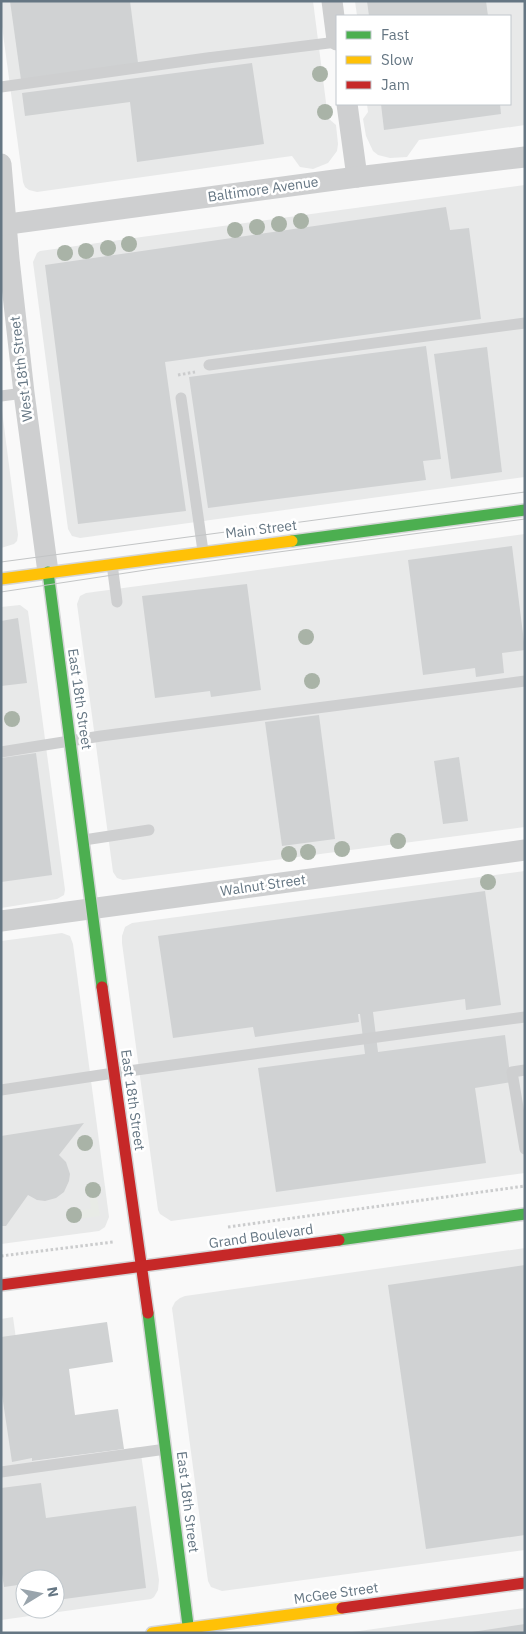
<svg xmlns="http://www.w3.org/2000/svg" width="526" height="1634" viewBox="0 0 526 1634" font-family="'IBM Plex Sans',sans-serif">
	<style>
		.built { fill: #e8e9e9; fill-rule: evenodd }
		.green { fill: #e8ebe6 }
		.building { fill: #d0d2d3 }
		.lines { fill: none; stroke-linecap: round; stroke-linejoin: round }
		.fast-casing { stroke: #d5d6d7; stroke-width: 14 }
		.slow-casing { stroke: #d5d6d7; stroke-width: 14 }
		.jam-casing { stroke: #d5d6d7; stroke-width: 14 }
		.path { stroke: #cbcccd; stroke-width: 3; stroke-dasharray: 2.5 2.5; stroke-linecap: butt }
		.lane { stroke: #cecfd0; stroke-width: 11 }
		.street { stroke: #cecfd0; stroke-width: 21 }
		.fast { stroke: #4caf50; stroke-width: 11 }
		.slow { stroke: #ffc107; stroke-width: 11 }
		.jam { stroke: #c62828; stroke-width: 11 }
		.tram { stroke: #c3c5c6; stroke-width: 1 }
		.tree { fill: #a9b3a7 }
		.labels { text-anchor: middle; stroke-width: 5; stroke-linejoin: round; paint-order: stroke }
		.street-label { font-size: 14px; fill: #657683; stroke: #fff }
	</style>
	<rect width="100%" height="100%" fill="#f9f9f9"/>
	<g class="built">
		<path d="M1 1H313L328 118 336 125 338 144 337 151 328 163 313 169 300 167 292 156 37 192 29 190 25 187 23 182 1 19Z"/>
		<path d="M355 1H525V125L419 140 407 157 390 158 378 155 373 151 366 136 363 119 368 112 367 104H510V16H357Z"/>
		<path d="M525 185V477L80 538 72 536 68 529 33 262 37 253 40 251 112 241Z"/>
		<path d="M1 403 18 535 17 541 14 544 1 548Z"/>
		<path d="M525 534V827L123 880 117 878 113 872 77 604 80 596 86 593Z"/>
		<path d="M20 605 28 611 65 890 64 895 57 899 1 908V607Z"/>
		<path d="M525 871V1173L171 1221 160 1214 158 1210 122 943V936L125 927 132 923Z"/>
		<path d="M62 933 70 936 73 944 109 1217 105 1227 99 1231 1 1244V941Z"/>
		<path d="M525 1248V1550L222 1591 211 1587 208 1581 172 1308 175 1302 180 1298 185 1296Z"/>
		<path d="M13 1317 33 1461 140 1447 159 1580 158 1590 154 1597 151 1599 1 1620V1319ZM25 1579H55V1609H25Z"/>
		<path d="M525 1608V1633H345Z"/>
	</g>
	<path class="green" d="M95 1185 100 1216 69 1220 68 1212 91 1209 88 1186Z"/>
	<g class="building">
		<path d="M10 1H130L138 63 21 80Z"/>
		<path d="M367 1H486L488 16H369Z"/>
		<path d="M252 63 264 144 137 162 130 102 25 116 22 93Z"/>
		<path d="M381 104H500L501 114 384 130Z"/>
		<path d="M446 207 450 230 469 228 481 319 165 362 186 511 78 524 45 265Z"/>
		<path d="M426 346 441 459 423 461 426 480 208 508 189 377Z"/>
		<path d="M487 347 502 472 451 479 434 354Z"/>
		<path d="M512 546 525 650 502 653 504 673 476 677 475 668 423 675 408 560Z"/>
		<path d="M247 584 261 690 211 697 210 691 155 698 142 596Z"/>
		<path d="M18 618 27 683 1 686V621Z"/>
		<path d="M319 715 335 839 282 846 265 722Z"/>
		<path d="M36 753 52 875 1 882V758Z"/>
		<path d="M459 757 468 821 443 824 434 761Z"/>
		<path d="M485 891 501 1005 466 1010 465 999 373 1012 378 1052 505 1035 511 1082 475 1088 486 1163 276 1192 258 1068 365 1054 360 1014H358L359 1022 255 1037 253 1027 173 1038 158 936Z"/>
		<path d="M84 1123 59 1155 66 1162 70 1174 69 1181 64 1192 56 1198 45 1201 37 1200 28 1195 6 1226H1V1136Z"/>
		<path d="M525 1265V1535L426 1549 388 1285Z"/>
		<path d="M107 1322 113 1362 69 1369 75 1415 118 1409 124 1449 32 1461V1458L12 1462 1 1388V1337Z"/>
		<path d="M41 1483 46 1518 136 1506 146 1588 57 1600 55 1579H25V1584L4 1587 1 1567V1488Z"/>
		<path d="M525 1624V1633H472V1632Z"/>
	</g>
	<g class="lines">
		<defs>
			<g id="fast">
				<path d="M292 541 525 510"/>
				<path d="M48 572 102 987"/>
				<path d="M339 1240 525 1214"/>
				<path d="M148 1313 189 1633"/>
			</g>
			<g id="slow">
				<path d="M1 579 292 541"/>
				<path d="M152 1633 342 1608"/>
			</g>
			<g id="jam">
				<path d="M102 987 148 1313"/>
				<path d="M1 1285 339 1240"/>
				<path d="M342 1608 525 1583"/>
			</g>
		</defs>
		<use href="#fast" class="fast-casing"/>
		<use href="#slow" class="slow-casing"/>
		<use href="#jam" class="jam-casing"/>
		<g class="path">
			<path d="M178 375 195 372"/>
			<path d="M228 1227 525 1186"/>
			<path d="M1 1256 113 1242"/>
		</g>
		<g class="lane">
			<path d="M1 87 207 58 337 42"/>
			<path d="M209 365 525 323"/>
			<path d="M1 396 24 393"/>
			<path d="M181 398 203 551"/>
			<path d="M112 564 117 602"/>
			<path d="M1 752 101 736 525 681"/>
			<path d="M84 840 149 830"/>
			<path d="M525 1070 512 1072 525 1149"/>
			<path d="M1 1090 114 1073 525 1017"/>
			<path d="M1 1472 166 1449"/>
		</g>
		<g class="street">
			<path d="M332 1 337 40"/>
			<path d="M347 104 357 177"/>
			<path d="M1 164 9 259 24 393 48 572"/>
			<path d="M1 225 357 177 525 157"/>
			<path d="M1 921 525 850"/>
		</g>
		<use href="#fast" class="fast"/>
		<use href="#slow" class="slow"/>
		<use href="#jam" class="jam"/>
		<g class="tram">
			<path d="M1 562 525 492"/>
			<path d="M1 592 159 568 525 519"/>
		</g>
	</g>
	<g class="tree">
		<circle cx="320" cy="74" r="8"/>
		<circle cx="325" cy="112" r="8"/>
		<circle cx="301" cy="221" r="8"/>
		<circle cx="279" cy="224" r="8"/>
		<circle cx="257" cy="227" r="8"/>
		<circle cx="235" cy="230" r="8"/>
		<circle cx="129" cy="244" r="8"/>
		<circle cx="108" cy="248" r="8"/>
		<circle cx="86" cy="251" r="8"/>
		<circle cx="65" cy="253" r="8"/>
		<circle cx="306" cy="637" r="8"/>
		<circle cx="312" cy="681" r="8"/>
		<circle cx="12" cy="719" r="8"/>
		<circle cx="398" cy="841" r="8"/>
		<circle cx="342" cy="849" r="8"/>
		<circle cx="308" cy="852" r="8"/>
		<circle cx="289" cy="854" r="8"/>
		<circle cx="488" cy="882" r="8"/>
		<circle cx="85" cy="1143" r="8"/>
		<circle cx="93" cy="1190" r="8"/>
		<circle cx="74" cy="1215" r="8"/>
	</g>
	<g class="labels">
		<g class="street-label">
			<text transform="translate(263 189) rotate(-8)" y="5">Baltimore Avenue</text>
			<text transform="translate(21 369) rotate(-97)" y="5">West 18th Street</text>
			<text transform="translate(261 529) rotate(-7)" y="5">Main Street</text>
			<text transform="translate(80 699) rotate(82)" y="5">East 18th Street</text>
			<text transform="translate(263 885) rotate(-8)" y="5">Walnut Street</text>
			<text transform="translate(133 1100) rotate(82)" y="5">East 18th Street</text>
			<text transform="translate(261 1236) rotate(-8)" y="5">Grand Boulevard</text>
			<text transform="translate(188 1502) rotate(83)" y="5">East 18th Street</text>
			<text transform="translate(336 1593) rotate(-8)" y="5">McGee Street</text>
		</g>
	</g>
	<rect width="526" height="1634" fill="none" stroke="#657683" stroke-width="5"/>
	<rect x="336" y="15" width="175" height="90" fill="#ffffff" stroke="#c1c8cd"/>
	<rect x="346" y="31" width="25" height="8" fill="#4caf50" stroke="#c1c8cd"/>
	<text x="381" y="40" font-size="15" fill="#657683">Fast</text>
	<rect x="346" y="56" width="25" height="8" fill="#ffc107" stroke="#c1c8cd"/>
	<text x="381" y="65" font-size="15" fill="#657683">Slow</text>
	<rect x="346" y="81" width="25" height="8" fill="#c62828" stroke="#c1c8cd"/>
	<text x="381" y="90" font-size="15" fill="#657683">Jam</text>
	<g transform="translate(40 1594) rotate(80)"><circle r="24" fill="#ffffff" stroke="#c1c8cd"/>
	<path d="M0-4L9 19L0 12L-9 19Z" fill="#99a4ac"/>
	<text y="-8" font-size="14" font-weight="bold" text-anchor="middle" fill="#657683">N</text>
	</g>
</svg>
